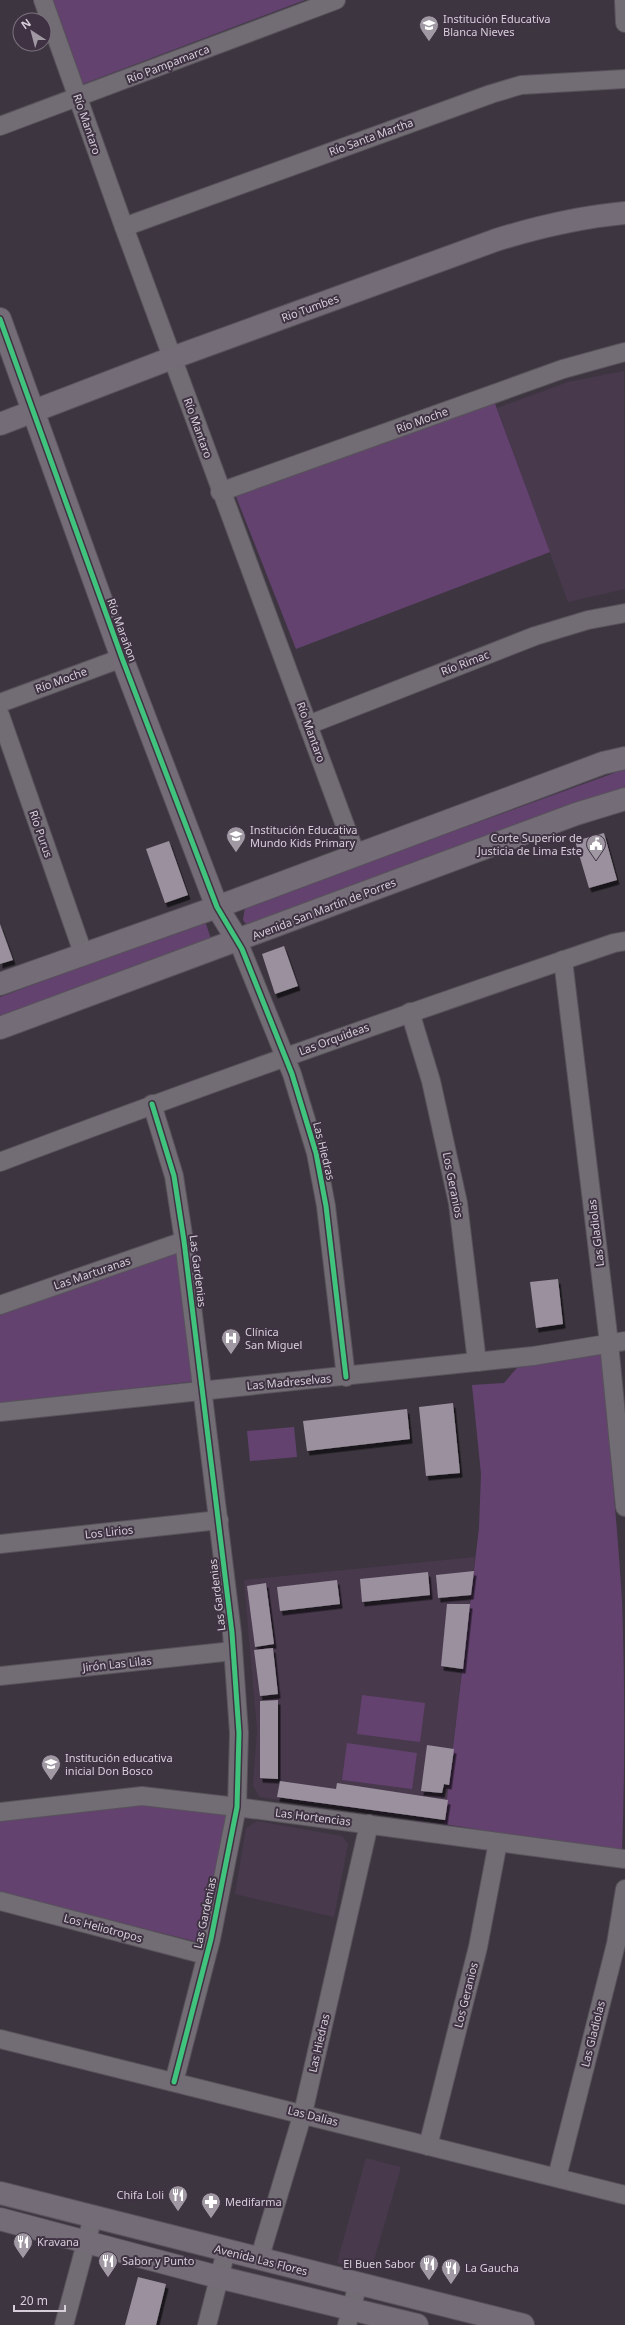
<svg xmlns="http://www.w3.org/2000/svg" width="625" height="2325" viewBox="0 0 625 2325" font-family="'Noto Sans',sans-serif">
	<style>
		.built { fill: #48394d }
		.green { fill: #644270 }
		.building { fill: #9a909e; filter: url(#shadow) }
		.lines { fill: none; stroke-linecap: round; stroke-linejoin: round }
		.street-casing { stroke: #58525b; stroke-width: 20 }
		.secondary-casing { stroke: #58525b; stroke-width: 24 }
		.street { stroke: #726c74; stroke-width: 18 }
		.secondary { stroke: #746d77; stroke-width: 22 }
		.cycleway-casing { stroke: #3f3343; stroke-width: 8 }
		.cycleway { stroke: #40c37c; stroke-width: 5 }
		.labels { text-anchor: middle; stroke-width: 4; stroke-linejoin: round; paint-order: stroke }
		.poi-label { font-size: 11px; fill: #d6cfd9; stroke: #3f3343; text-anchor: start }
		.street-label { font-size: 11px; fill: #d6cfd9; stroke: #3f3343 }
	</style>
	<defs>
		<filter id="shadow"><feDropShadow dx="2.5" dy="4.5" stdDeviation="0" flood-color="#0009"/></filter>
	</defs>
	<rect width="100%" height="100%" fill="#3d3640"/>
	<g class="built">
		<path d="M624 371 625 589 568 602 497 408 568 382Z"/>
		<path d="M475 1557 444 1824 260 1797 253 1786 257 1730 244 1580Z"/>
		<path d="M257 1821 342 1836 348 1844 334 1917 235 1894 246 1828Z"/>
		<path d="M366 2158 401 2167 371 2270 337 2263Z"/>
	</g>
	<g class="green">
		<path d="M53 0H305L83 84Z"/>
		<path d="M494 401 550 552 296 649 235 494Z"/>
		<path d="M625 769V794L249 928 243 920 245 907Z"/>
		<path d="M205 921 212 942 0 1021V997Z"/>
		<path d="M180 1252 196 1381 0 1404V1315Z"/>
		<path d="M601 1351C608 1434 617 1518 622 1601 625 1685 625 1768 622 1852L444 1824 479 1528 481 1474 472 1385 504 1383 522 1362Z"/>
		<path d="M294 1427 297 1457 250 1461 247 1431Z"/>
		<path d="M362 1695 425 1703 420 1742 357 1734Z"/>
		<path d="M347 1743 417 1753 412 1789 342 1780Z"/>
		<path d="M143 1804 228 1815 202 1943 0 1893V1819Z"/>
	</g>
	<g class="building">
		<path d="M604 833 617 880 589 888 575 841Z"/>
		<path d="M169 841 188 895 165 903 146 849Z"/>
		<path d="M0 924 13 960 0 964Z"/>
		<path d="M284 946 298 986 275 994 262 954Z"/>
		<path d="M558 1279 563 1324 536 1328 530 1282Z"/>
		<path d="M453 1403 460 1473 426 1476 419 1407Z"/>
		<path d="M407 1409 410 1439 307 1451 303 1421Z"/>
		<path d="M474 1571 471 1595 438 1598 436 1575Z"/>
		<path d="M428 1572 430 1595 362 1602 360 1579Z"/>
		<path d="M337 1580 340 1604 280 1611 277 1587Z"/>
		<path d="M266 1583 274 1644 255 1647 247 1586Z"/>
		<path d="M447 1604H470L463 1669 441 1666Z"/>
		<path d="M273 1648 278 1694 260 1696 254 1650Z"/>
		<path d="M278 1700V1779L260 1778V1701Z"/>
		<path d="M427 1745 454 1749 449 1785 444 1784 442 1793 421 1791Z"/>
		<path d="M280 1781 336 1789 337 1783 448 1800 445 1820 277 1797Z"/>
		<path d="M138 2277 166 2284 156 2325H125Z"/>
	</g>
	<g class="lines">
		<defs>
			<g id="street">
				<path d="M43 0 124 227 356 855"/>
				<path d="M624 0 625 23"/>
				<path d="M0 126 336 0"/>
				<path d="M124 227 491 94 521 85 625 79"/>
				<path d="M220 492 563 369 625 352"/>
				<path d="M0 703 122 658"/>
				<path d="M0 715 83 953"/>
				<path d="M308 725 535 636 588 620 625 613"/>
				<path d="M238 941 292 1074 316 1153 326 1206 346 1377"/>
				<path d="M563 960 609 1343 625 1507"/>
				<path d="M410 1012 431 1081 458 1203 477 1362"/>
				<path d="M152 1104 174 1176 184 1241 232 1633 239 1733 237 1807 211 1939 174 2082"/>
				<path d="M0 1162C203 1085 408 1013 614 943L625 941"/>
				<path d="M0 1305 184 1241"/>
				<path d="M0 1412 533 1356 625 1341"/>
				<path d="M0 1544 219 1520"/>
				<path d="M0 1676 233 1651"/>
				<path d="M0 1812 142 1796 237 1807 625 1859"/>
				<path d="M0 1901 206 1955"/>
				<path d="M0 2039 625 2195"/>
				<path d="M428 2146 478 1947 498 1842"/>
				<path d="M557 2177 616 1944 625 1889"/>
				<path d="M259 2260 303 2113 369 1824"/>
				<path d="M64 2325 93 2217"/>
				<path d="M207 2325 226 2251"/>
				<path d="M347 2325 358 2284"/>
			</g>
			<g id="secondary">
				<path d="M0 319 122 658 217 907 238 941"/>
				<path d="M0 424 172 358 496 240C538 227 581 217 625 213"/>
				<path d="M0 984 217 907 603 763 625 758"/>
				<path d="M0 1028 576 814 625 799"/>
				<path d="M0 2193 523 2325"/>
				<path d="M0 2219 218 2277 417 2325"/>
			</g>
		</defs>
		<use href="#street" class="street-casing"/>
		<use href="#secondary" class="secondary-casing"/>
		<use href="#street" class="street"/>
		<use href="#secondary" class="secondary"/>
		<defs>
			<g id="cycleway">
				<path d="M0 319 122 658 217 907 242 949 292 1074 316 1153 326 1206 346 1377"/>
				<path d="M152 1104 174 1176 184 1241 232 1633 239 1733 237 1807 211 1939 174 2082"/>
			</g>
		</defs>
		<use href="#cycleway" class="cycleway-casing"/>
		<use href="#cycleway" class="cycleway"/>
	</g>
	<defs>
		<symbol id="school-pin" viewBox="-11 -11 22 30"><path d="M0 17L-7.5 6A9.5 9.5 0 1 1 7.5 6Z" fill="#a099a3" stroke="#3f3343"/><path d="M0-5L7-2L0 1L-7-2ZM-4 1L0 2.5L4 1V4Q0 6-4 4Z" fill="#fff"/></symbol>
		<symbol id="civic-pin" viewBox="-11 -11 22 30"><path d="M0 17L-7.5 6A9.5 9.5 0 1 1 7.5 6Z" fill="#a099a3" stroke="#3f3343"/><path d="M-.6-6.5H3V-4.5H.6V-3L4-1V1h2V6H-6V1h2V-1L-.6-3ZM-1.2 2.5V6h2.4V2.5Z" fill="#fff"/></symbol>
		<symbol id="hospital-pin" viewBox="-11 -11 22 30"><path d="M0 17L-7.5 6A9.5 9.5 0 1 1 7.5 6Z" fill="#a099a3" stroke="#3f3343"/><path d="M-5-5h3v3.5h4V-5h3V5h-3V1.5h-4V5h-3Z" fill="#fff"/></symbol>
		<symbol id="restaurant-pin" viewBox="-11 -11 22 30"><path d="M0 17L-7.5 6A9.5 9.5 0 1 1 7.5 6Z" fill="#a099a3" stroke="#3f3343"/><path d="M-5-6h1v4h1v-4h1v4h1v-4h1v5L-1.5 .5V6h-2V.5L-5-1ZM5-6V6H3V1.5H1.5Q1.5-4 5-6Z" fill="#fff"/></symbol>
		<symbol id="pharmacy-pin" viewBox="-11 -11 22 30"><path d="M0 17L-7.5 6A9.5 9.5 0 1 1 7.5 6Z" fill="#a099a3" stroke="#3f3343"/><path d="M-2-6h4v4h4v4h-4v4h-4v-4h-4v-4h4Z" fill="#fff"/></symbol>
	</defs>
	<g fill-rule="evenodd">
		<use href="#school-pin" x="418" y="14" width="22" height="30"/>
		<use href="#school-pin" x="225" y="825" width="22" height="30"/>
		<use href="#civic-pin" x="585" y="833" width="22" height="30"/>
		<use href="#hospital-pin" x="220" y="1327" width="22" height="30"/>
		<use href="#school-pin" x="40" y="1753" width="22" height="30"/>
		<use href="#restaurant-pin" x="167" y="2184" width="22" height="30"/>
		<use href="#pharmacy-pin" x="200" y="2191" width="22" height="30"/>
		<use href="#restaurant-pin" x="12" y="2231" width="22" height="30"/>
		<use href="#restaurant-pin" x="97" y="2250" width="22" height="30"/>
		<use href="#restaurant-pin" x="418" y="2253" width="22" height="30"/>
		<use href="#restaurant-pin" x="440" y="2257" width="22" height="30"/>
	</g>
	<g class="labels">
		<g class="poi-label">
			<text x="443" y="23">Institución Educativa<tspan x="443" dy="13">Blanca Nieves</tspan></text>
			<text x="250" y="834">Institución Educativa<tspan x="250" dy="13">Mundo Kids Primary</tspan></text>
			<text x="582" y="842" text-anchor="end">Corte Superior de<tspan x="582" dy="13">Justicia de Lima Este</tspan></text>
			<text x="245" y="1336">Clínica<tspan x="245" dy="13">San Miguel</tspan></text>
			<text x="65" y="1762">Institución educativa<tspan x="65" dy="13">inicial Don Bosco</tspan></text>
			<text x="164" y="2199" text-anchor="end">Chifa Loli</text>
			<text x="225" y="2206">Medifarma</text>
			<text x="37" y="2246">Kravana</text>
			<text x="122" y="2265">Sabor y Punto</text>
			<text x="415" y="2268" text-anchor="end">El Buen Sabor</text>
			<text x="465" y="2272">La Gaucha</text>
		</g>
		<g class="street-label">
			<text transform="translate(168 64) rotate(-21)" y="4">Río Pampamarca</text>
			<text transform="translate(87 124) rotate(71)" y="4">Río Mantaro</text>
			<text transform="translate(371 137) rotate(-20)" y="4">Río Santa Martha</text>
			<text transform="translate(310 308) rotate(-20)" y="4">Rio Tumbes</text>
			<text transform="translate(422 420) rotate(-20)" y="4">Río Moche</text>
			<text transform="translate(198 428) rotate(70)" y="4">Río Mantaro</text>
			<text transform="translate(122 630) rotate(70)" y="4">Río Marañon</text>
			<text transform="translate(465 663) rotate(-21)" y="4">Río Rimac</text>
			<text transform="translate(61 680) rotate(-20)" y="4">Río Moche</text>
			<text transform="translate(311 732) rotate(70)" y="4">Río Mantaro</text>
			<text transform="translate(41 834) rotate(71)" y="4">Río Purus</text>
			<text transform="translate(324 909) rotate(-21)" y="4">Avenida San Martín de Porres</text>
			<text transform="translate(334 1039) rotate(-20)" y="4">Las Orquideas</text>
			<text transform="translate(324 1151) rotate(76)" y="4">Las Hiedras</text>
			<text transform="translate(453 1185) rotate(79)" y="4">Los Geranios</text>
			<text transform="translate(596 1233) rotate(-97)" y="4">Las Gladiolas</text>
			<text transform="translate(198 1271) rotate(83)" y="4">Las Gardenias</text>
			<text transform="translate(92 1273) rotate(-19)" y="4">Las Marturanas</text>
			<text transform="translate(289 1382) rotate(-5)" y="4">Las Madreselvas</text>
			<text transform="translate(109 1532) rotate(-6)" y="4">Los Lirios</text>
			<text transform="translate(217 1595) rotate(-97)" y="4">Las Gardenias</text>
			<text transform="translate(117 1664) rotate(-6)" y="4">Jirón Las Lilas</text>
			<text transform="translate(313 1817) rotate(7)" y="4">Las Hortencias</text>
			<text transform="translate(205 1913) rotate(-78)" y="4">Las Gardenias</text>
			<text transform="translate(103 1928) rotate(15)" y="4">Los Heliotropos</text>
			<text transform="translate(466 1995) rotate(-76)" y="4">Los Geranios</text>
			<text transform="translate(593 2034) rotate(-76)" y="4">Las Gladiolas</text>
			<text transform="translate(319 2043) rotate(-77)" y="4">Las Hiedras</text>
			<text transform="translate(313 2116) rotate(14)" y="4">Las Dalias</text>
			<text transform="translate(261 2260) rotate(14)" y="4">Avenida Las Flores</text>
		</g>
	</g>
	<g transform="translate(32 32) rotate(324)"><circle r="19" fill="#3f3343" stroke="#7b717f"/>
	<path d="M0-3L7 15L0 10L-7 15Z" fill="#a099a3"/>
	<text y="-6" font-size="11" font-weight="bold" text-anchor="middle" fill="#d6cfd9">N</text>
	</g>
	<path d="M14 2305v6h51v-6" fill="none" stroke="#d6cfd9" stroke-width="2"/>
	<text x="20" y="2305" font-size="12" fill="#d6cfd9" stroke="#3f3343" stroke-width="3" paint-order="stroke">20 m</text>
</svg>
